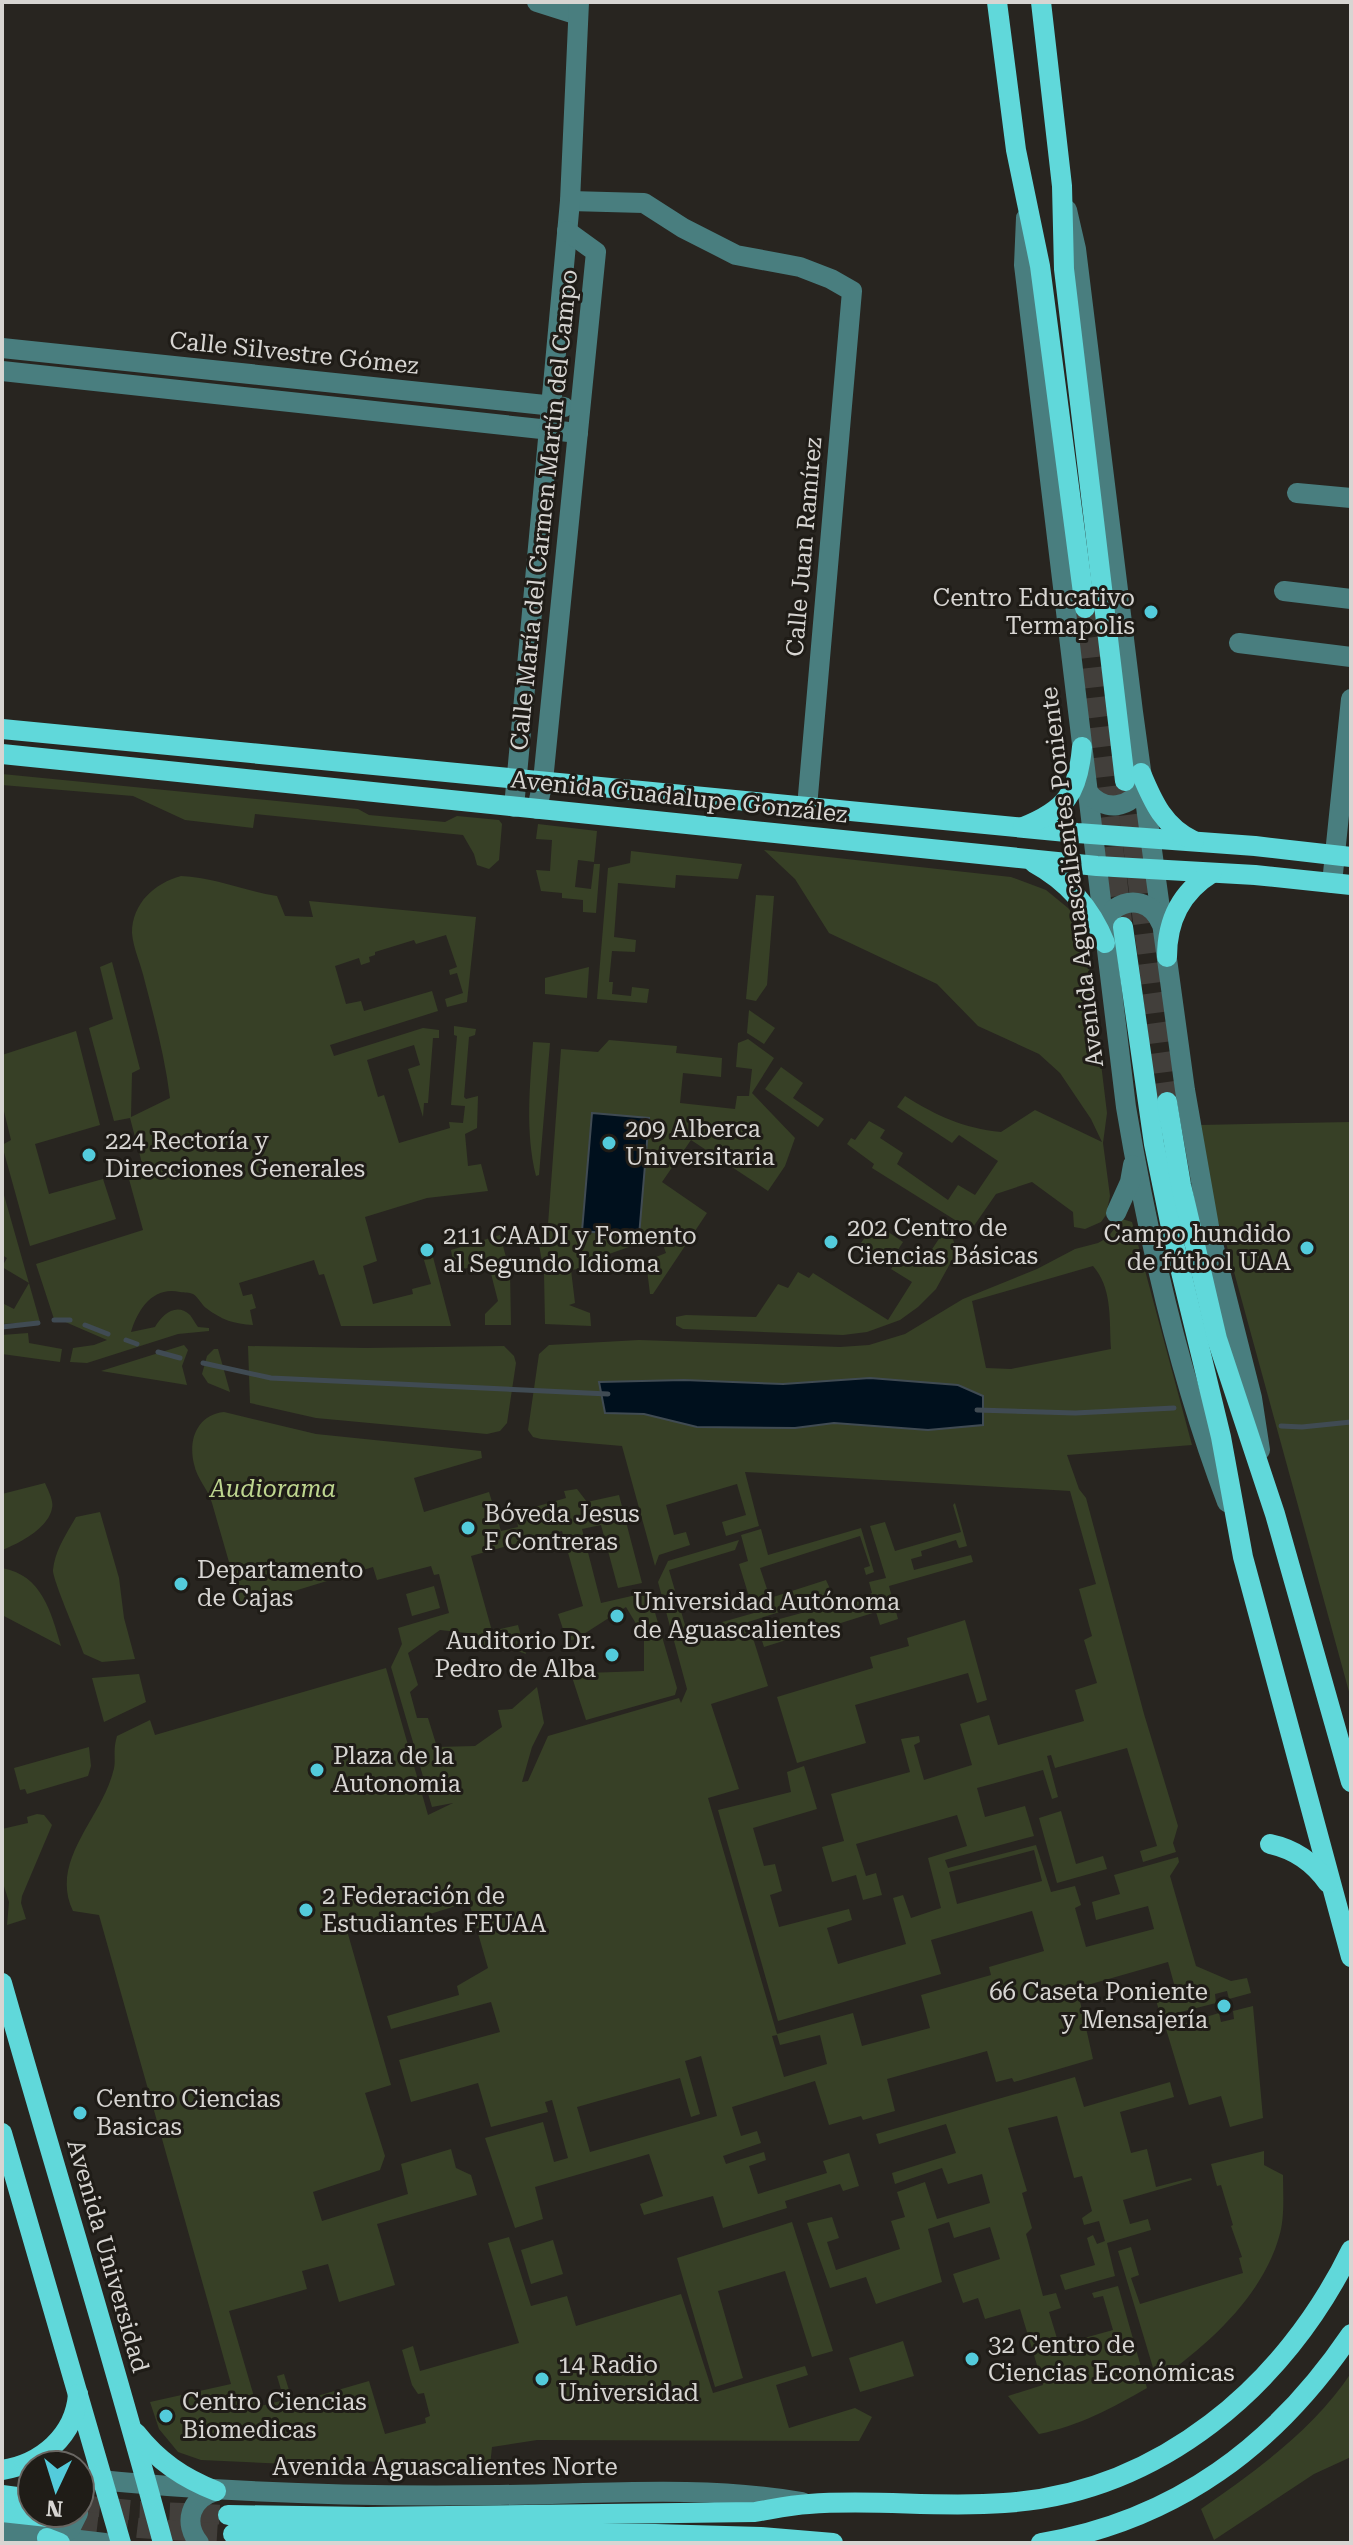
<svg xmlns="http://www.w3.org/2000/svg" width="1353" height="2545" viewBox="0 0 1353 2545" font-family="'Roboto Serif',serif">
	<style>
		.green { fill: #374026; fill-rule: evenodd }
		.water { fill: #00101d; stroke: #404b53; stroke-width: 2 }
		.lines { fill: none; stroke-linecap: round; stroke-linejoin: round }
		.stream { stroke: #404b53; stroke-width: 5 }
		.major-tunnel { stroke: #423f3b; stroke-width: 20; stroke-dasharray: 20 10; stroke-linecap: butt }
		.minor { stroke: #497e7f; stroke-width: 20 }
		.major { stroke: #60d8da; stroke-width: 20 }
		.poi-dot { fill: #53cbdb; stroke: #1f1c17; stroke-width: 3 }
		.labels { text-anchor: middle; stroke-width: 6; stroke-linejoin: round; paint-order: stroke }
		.street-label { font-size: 24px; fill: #d7d5d2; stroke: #1f1c17 }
		.poi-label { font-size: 24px; fill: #d7d5d2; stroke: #1f1c17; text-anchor: start }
		.park-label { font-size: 24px; font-style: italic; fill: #bed68f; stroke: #1f1c17 }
	</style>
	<rect width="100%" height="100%" fill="#282520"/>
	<g class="green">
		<path d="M2 774 358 809 369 815 445 822 457 816 499 820 502 824 499 860 489 869 477 865 474 854 463 835 255 814 253 828 185 820 133 796 2 785Z"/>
		<path d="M538 824 597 831 594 862 578 860 575 887 591 889 594 864H600L596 913 583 912V900L562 898V893L541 891 536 870 550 871 552 840 536 839Z"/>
		<path d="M764 850 1011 877 1046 890 1068 908 1078 921 1088 956 1107 1113 1103 1143 1110 1196 1106 1215 1101 1222 1085 1229 1074 1227 1073 1212 1032 1182 996 1194 971 1230 872 1168 874 1164 847 1144 851 1138 855 1140 869 1121 885 1130 880 1138 903 1153 897 1164 948 1200 958 1185 975 1195 998 1161 959 1135 952 1143 897 1107 905 1096C937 1116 963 1128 1001 1132L1035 1110 1102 1142 1091 1119 1060 1073 1039 1054 978 1026 937 984 829 933 795 879Z"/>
		<path d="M631 851 742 864 738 879 676 875 675 888 618 883 614 937 636 940 635 952 612 951 609 982H613L612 994 631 996 632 987 649 989 647 1003 597 999 608 868 630 863Z"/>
		<path d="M181 876C213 877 244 891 277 896L285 916 313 917 309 901 476 917 467 1002 447 1007 445 999 463 993 457 973 450 975 449 970 457 967 446 935 416 944 414 940 375 952V955L369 957 370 962 361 965 359 958 335 966 346 1004 361 1001 364 1011 432 991 438 1011 330 1045 334 1056 423 1028 439 1030V1038H433L428 1103H424L423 1117 408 1069 420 1065 414 1045 367 1060 378 1097 384 1095 399 1143 450 1128 449 1122 463 1123 465 1106 451 1105 457 1036 454 1035V1026L476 1029 475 1035 469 1037 464 1097 466 1099 478 1096 477 1128 465 1134 468 1166 481 1164 488 1191 427 1198 365 1217 377 1261 363 1266 373 1304 413 1294 412 1289 431 1284 424 1260 433 1257 451 1326H341L324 1274 319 1275 314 1260 239 1283 243 1296 252 1294 256 1308 250 1310 253 1325C234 1324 222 1320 206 1308 202 1305 198 1297 193 1294 189 1292 185 1293 180 1292 153 1286 138 1309 131 1332L155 1327C162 1315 176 1302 190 1315 193 1319 195 1323 198 1327L209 1328V1331L178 1334 87 1363 70 1362 73 1348 94 1345 107 1340 63 1321 55 1322 36 1264 143 1230 127 1172 143 1167 130 1118 114 1121 89 1028 113 1019 100 967 112 962 140 1069 132 1073 131 1117 170 1098C165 1058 155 1020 145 982 142 967 133 948 132 933 132 903 155 883 181 876Z"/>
		<path d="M756 895 774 896 767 985 756 1001 746 999Z"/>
		<path d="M589 967 587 998 545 994V978Z"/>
		<path d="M749 1010 775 1028 764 1044 747 1033Z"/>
		<path d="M76 1031 100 1125 35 1144 49 1194 103 1179 116 1219 30 1246 2 1145 11 1140 2 1103V1055Z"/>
		<path d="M748 1039 774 1058 752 1093 795 1138 785 1166 768 1191 691 1140 662 1182 707 1213 653 1294H650L646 1261 666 1253 660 1236 592 1260V1267L571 1270 575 1303 569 1305 590 1313 591 1326 545 1324 544 1273 538 1239 547 1238 561 1049 598 1052 609 1040 677 1046 676 1053 722 1058 721 1077 683 1073 680 1103 735 1109 737 1096H749L752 1069 736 1067 738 1043Z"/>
		<path d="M533 1042 550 1043 539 1175 536 1176C525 1131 530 1087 533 1042Z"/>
		<path d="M781 1067 803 1083 793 1098 824 1119 818 1127 765 1089Z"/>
		<path d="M1351 1122V1699L1225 1239 1209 1200 1200 1125Z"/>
		<path d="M2 1188 40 1322 2 1324V1303L14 1309 29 1283 2 1267 7 1258 2 1255Z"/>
		<path d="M1122 1219 1132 1222 1192 1445 1067 1455 1079 1489 1086 1498 1144 1714 1178 1826 1173 1843 1176 1852 1143 1862 1140 1851 1157 1846 1127 1748 1055 1768 1051 1755 1047 1756 1058 1797 1052 1799 1043 1770 977 1788 985 1817 1025 1806 1034 1836 945 1860 948 1868 1036 1845 1051 1892 1075 1886 1081 1905 1075 1908 1086 1947 1154 1929 1148 1906 1096 1920 1092 1902 1120 1894 1114 1875 1178 1857 1179 1862 1170 1876 1196 1966 1231 1981 1247 1978 1251 1993 1229 1999 1227 1991 1215 1994 1216 2003 1161 2017 1155 1997 1176 1991 1168 1962 1077 1988 1093 2059 1014 2082 1012 2078 996 2082 987 2051 887 2079 895 2111 863 2120 861 2116 829 2125 815 2081 732 2107 741 2136 757 2131 761 2143 723 2156 726 2164 764 2152 766 2160 749 2166 758 2194 827 2173 823 2161 849 2153 859 2186 843 2191 840 2184 785 2201 787 2208 723 2228 713 2196 644 2215 640 2204 663 2196 649 2154 535 2187 543 2219 515 2228 485 2138 543 2122 554 2162 568 2158 552 2100 545 2102 548 2112 491 2127 478 2083 411 2102 399 2060 500 2032 491 2002 391 2029 387 2016 459 1995 457 1986 488 1968 469 1902 407 1921 394 1913 346 1927 391 2085 365 2093 385 2156 380 2170 313 2192 322 2221 408 2194 401 2164 451 2149 456 2168 471 2175 477 2195 377 2224 395 2285 339 2302 328 2264 302 2271 307 2289 229 2311 257 2407 284 2400 277 2376 284 2374 293 2403 369 2381 385 2434 426 2423 425 2418 430 2416 424 2393 418 2394 412 2385 402 2350 413 2346 420 2371 519 2343 488 2243 509 2237 531 2306 567 2296 576 2326 681 2294 713 2393 805 2366 808 2375 776 2385 789 2428 855 2408 872 2417 859 2441 537 2440 492 2447 490 2466 330 2460 311 2465 201 2460 178 2452 159 2429 150 2402 231 2384 99 1915 73 1911C49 1861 101 1819 113 1772 117 1760 112 1753 117 1736L150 1720 155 1735 386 1668 428 1815 453 1803 432 1807 391 1667 402 1644 398 1628 449 1613 439 1574 434 1575 431 1566 377 1580 373 1567 242 1607C232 1572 222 1538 212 1503 208 1489 197 1479 194 1464 188 1440 197 1415 224 1412L316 1434 481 1451 482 1458 414 1478 424 1512 489 1492 501 1531 518 1527 517 1520 526 1517 524 1510 566 1498 564 1491 577 1489 587 1502 619 1495 642 1583 618 1588 601 1525 582 1529 601 1603 649 1592 677 1688 675 1695 586 1720 572 1677 586 1673 644 1671V1637L626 1607 576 1639 567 1641 558 1614 583 1606 562 1531 471 1556 492 1631 518 1625 526 1654 496 1643 482 1650 476 1634 440 1630 408 1653 418 1685 410 1692 417 1718H428L437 1747 475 1746 502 1727 498 1710 512 1709 537 1687 544 1723 532 1747 522 1782 528 1781 548 1736 679 1698 681 1703 687 1689 658 1582 668 1561 739 1540 735 1550 669 1570 687 1632 754 1613 739 1564 748 1561 741 1535 761 1529 768 1555 861 1528 874 1572 866 1575 864 1568 870 1566 860 1536 760 1568 770 1598 826 1580 831 1591 818 1600 748 1622 768 1686 711 1704 739 1789 708 1798 777 2034 853 2013 862 2046 930 2028 921 1995 991 1975 989 1967 1044 1951 1032 1911 931 1940 941 1974 778 2021 718 1810 791 1792 787 1772 804 1766 817 1809 753 1828 764 1866 775 1864 782 1891 770 1895 779 1927 849 1909 852 1920 827 1928 838 1964 906 1944 893 1898 903 1895 911 1918 941 1908 928 1858 967 1846 957 1815 856 1844 866 1876 876 1873 882 1895 863 1900 856 1875 832 1882 822 1847 844 1841 831 1794 910 1772 901 1739 919 1736 920 1742 914 1745 924 1780 972 1765 960 1724 989 1715 998 1745 1084 1721 1075 1690 1097 1683 1084 1640 1092 1636 1079 1589 1096 1584 1070 1491 745 1472 759 1526 726 1536 722 1522 746 1515 737 1484 666 1505 674 1535 686 1532 690 1545 659 1555 655 1566 622 1446 541 1439 533 1437 528 1430 539 1354 549 1345 639 1340 840 1347 869 1345 905 1334 963 1299 1037 1269 1075 1249 1098 1243 1107 1238ZM1093 1266C1113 1289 1109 1320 1111 1349L1011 1369 986 1368 972 1301ZM684 1380 783 1384 983 1425 928 1430 834 1423 795 1428 697 1427 644 1414 606 1413 599 1383ZM1034 1850 1042 1881 957 1904 949 1872ZM777 2035 780 2045 820 2035 827 2064 784 2077 772 2036ZM701 2056 717 2116 590 2152 577 2107 680 2078 691 2117 700 2114 685 2061Z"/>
		<path d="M875 1223 903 1242 890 1262 861 1243Z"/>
		<path d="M948 1225 957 1251 936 1289 918 1307 900 1320 867 1332 843 1335 683 1329 676 1325V1317L686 1315 756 1317 778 1284 788 1288 798 1272 809 1278 813 1273 888 1320 912 1282 891 1269 903 1251 923 1263Z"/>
		<path d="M500 1235 510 1272 511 1325H485V1314L498 1301 488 1262 450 1273 447 1258 452 1256 451 1250Z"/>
		<path d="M28 1333 29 1343 62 1349 60 1362 2 1354V1335Z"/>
		<path d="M184 1345 188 1350 182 1366 187 1385 101 1371Z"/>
		<path d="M248 1346 366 1348 504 1346 514 1356 516 1363 507 1423 500 1431 487 1434 316 1418 250 1403Z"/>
		<path d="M214 1349H218L230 1392 208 1383 202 1374 207 1356Z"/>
		<path d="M45 1483C48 1490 54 1501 52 1508 49 1528 18 1544 2 1550V1494Z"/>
		<path d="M955 1503 967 1546 959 1548 956 1540 921 1551 922 1556 911 1559 914 1570 971 1555 973 1562 889 1586 898 1619 880 1625 876 1612 764 1647 757 1625 868 1595 872 1593 869 1582 886 1578 870 1526 885 1522 895 1551 961 1532 953 1505Z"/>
		<path d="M100 1512 119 1578 124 1618 135 1659 102 1662 84 1654C79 1640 52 1578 53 1570 55 1550 67 1533 76 1517Z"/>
		<path d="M2 1568C42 1575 51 1612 61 1646L2 1615Z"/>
		<path d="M434 1586 440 1608 412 1616 406 1594Z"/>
		<path d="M965 1620 987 1700 977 1703 968 1673 855 1705 866 1743 797 1763 777 1697 873 1668 870 1657 909 1646 907 1638Z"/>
		<path d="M139 1674 146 1702 104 1722 92 1678Z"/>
		<path d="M89 1747 91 1766 88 1776 27 1794 25 1789 20 1790 14 1768Z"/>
		<path d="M1061 1811 1076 1864 1103 1856 1107 1869 1057 1883 1039 1818Z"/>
		<path d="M37 1814 44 1815 52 1825 22 1896 21 1903 26 1919 7 1925 9 1902 2 1880V1829L28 1823 27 1817Z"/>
		<path d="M1253 2006 1263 2118 1230 2127 1221 2096 1189 2105 1166 2029 1219 2013 1221 2022 1234 2019 1233 2011Z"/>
		<path d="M1075 2077 1084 2107 1170 2082 1174 2097 1120 2112 1131 2153 1147 2149 1156 2187 1191 2178 1192 2180 1123 2200 1130 2224 1148 2219 1151 2230 1107 2243 1115 2276 1065 2290 1060 2275 1095 2265 1087 2238 1093 2235 1097 2244 1105 2241 1099 2221 1084 2225 1082 2218 1092 2211 1082 2176 1074 2178 1057 2116 1008 2128 1027 2191 1022 2193 1032 2228 1026 2234 1043 2296 1056 2293 1061 2308 1049 2312 1059 2345 1113 2330 1103 2296 1094 2298 1092 2293 1118 2286 1147 2388C1112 2408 1079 2426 1039 2434L1008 2396 1043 2385 1020 2309 985 2319 978 2298 963 2303 953 2274 1000 2259 990 2227 954 2238 949 2222 928 2229 942 2282 876 2304 866 2277 830 2288 807 2223 832 2217 839 2238 827 2242 836 2270 900 2249 891 2221 905 2217 897 2192 925 2182 937 2219 990 2203 982 2174 948 2184 942 2168 895 2184 892 2173 956 2153 946 2124 879 2144 876 2134Z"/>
		<path d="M1264 2151V2165L1283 2175C1283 2195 1285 2218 1279 2237 1262 2297 1207 2346 1157 2381L1118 2251 1131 2247 1139 2275 1131 2278 1140 2304 1243 2273 1239 2258 1242 2257 1231 2226 1233 2225 1221 2185 1217 2186 1211 2164Z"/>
		<path d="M792 2222 833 2351 812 2357 785 2271 718 2291 743 2378 715 2387 677 2258Z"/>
		<path d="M553 2240 563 2274 531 2284 521 2250Z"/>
		<path d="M903 2341 914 2376 860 2392 849 2358Z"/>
		<path d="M1351 2373V2457L1314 2474 1214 2540 1201 2509C1256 2471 1314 2429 1351 2373Z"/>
	</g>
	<g class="water">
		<path d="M592 1113 649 1118 639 1236 582 1231Z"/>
		<path d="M870 1378 958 1385 983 1396V1425L928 1430 834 1423 795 1428 697 1427 644 1414 605 1413 599 1382 684 1380 783 1384Z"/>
	</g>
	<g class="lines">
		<g class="stream">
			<path d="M54 1320H70"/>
			<path d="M85 1325 108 1334"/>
			<path d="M2 1327 38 1323"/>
			<path d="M126 1340 137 1344"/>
			<path d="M158 1352 180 1358"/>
			<path d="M203 1363 271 1378 608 1394"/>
			<path d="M977 1410 1075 1413 1174 1408"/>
			<path d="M1281 1426 1302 1427 1351 1422"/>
		</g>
		<g class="major-tunnel">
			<path d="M1085 608 1122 922"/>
			<path d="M1125 785 1167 1102"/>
			<path d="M80 2505 139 2511 228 2515"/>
			<path d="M48 2517 139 2528 233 2534"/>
		</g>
		<g class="minor">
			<path d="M537 2 578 15"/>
			<path d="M570 201 644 203 683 228 736 255 800 267 831 279 852 291 807 807"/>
			<path d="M1067 210 1076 249 1133 712 1185 1090 1210 1232 1252 1398 1260 1450"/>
			<path d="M1026 218 1024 265 1126 1107C1148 1238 1180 1379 1227 1502"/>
			<path d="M2 348 564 407"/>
			<path d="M2 371 578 433"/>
			<path d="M1297 493 1351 498"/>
			<path d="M1284 591 1351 599"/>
			<path d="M1239 643 1351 657"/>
			<path d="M1087 791C1104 813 1131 809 1143 785"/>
			<path d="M514 807 570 201 579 2"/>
			<path d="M537 809 543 781 596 252 567 231"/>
			<path d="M1332 883 1351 699"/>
			<path d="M1104 927 1114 909C1132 897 1152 902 1161 923"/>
			<path d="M1116 1213 1130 1182 1133 1165"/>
			<path d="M80 2478C220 2493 358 2497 499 2495 599 2494 703 2485 802 2502"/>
			<path d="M2 2531 105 2543"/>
			<path d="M51 2538 70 2529 78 2513"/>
			<path d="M199 2543C183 2523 190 2498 216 2491"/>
		</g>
		<g class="major">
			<path d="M997 2 1016 150 1040 266 1085 608"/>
			<path d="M1041 2 1062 186 1064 269 1125 781"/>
			<path d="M2 729 1077 833 1255 846 1351 857"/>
			<path d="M2 754 1097 866 1255 875 1351 885"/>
			<path d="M1141 773C1153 802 1164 827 1194 841"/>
			<path d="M1023 827C1066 810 1078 793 1082 747"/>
			<path d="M1034 863C1067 881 1091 908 1105 943"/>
			<path d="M1123 927 1154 1144 1175 1247 1221 1437 1243 1557 1351 1957"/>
			<path d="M1167 957C1167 921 1181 892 1212 873"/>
			<path d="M1167 1102 1181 1185 1217 1339 1275 1514 1351 1782"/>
			<path d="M1270 1844C1294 1849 1314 1863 1328 1883"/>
			<path d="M2 1983C55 2170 113 2356 163 2543"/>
			<path d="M2 2133 121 2543"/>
			<path d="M136 2433C158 2461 183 2478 216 2491"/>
			<path d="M2 2470C41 2464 75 2436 78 2394"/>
			<path d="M2 2495 32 2499"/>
			<path d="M2 2512 48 2517"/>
			<path d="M228 2515 367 2517 755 2512C773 2509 791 2505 809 2504 874 2499 939 2508 1004 2503 1159 2493 1285 2386 1351 2250"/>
			<path d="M233 2534H655L761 2537 833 2543"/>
			<path d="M47 2538 60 2543"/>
			<path d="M1041 2543C1176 2520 1275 2446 1351 2334"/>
		</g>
	</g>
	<g class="poi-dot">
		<circle cx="1151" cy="612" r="8"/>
		<circle cx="609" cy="1143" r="8"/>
		<circle cx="89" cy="1155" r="8"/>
		<circle cx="831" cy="1242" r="8"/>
		<circle cx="1307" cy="1248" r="8"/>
		<circle cx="427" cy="1250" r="8"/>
		<circle cx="468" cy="1528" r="8"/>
		<circle cx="181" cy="1584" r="8"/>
		<circle cx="617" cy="1616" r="8"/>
		<circle cx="612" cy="1655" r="8"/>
		<circle cx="317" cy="1770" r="8"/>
		<circle cx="306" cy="1910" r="8"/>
		<circle cx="1224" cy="2006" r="8"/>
		<circle cx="80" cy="2113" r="8"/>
		<circle cx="972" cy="2359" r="8"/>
		<circle cx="542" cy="2379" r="8"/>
		<circle cx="166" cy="2416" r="8"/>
	</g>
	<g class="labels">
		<g class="street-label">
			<text transform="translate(294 353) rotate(6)" y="8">Calle Silvestre Gómez</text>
			<text transform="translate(544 510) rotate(-84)" y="8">Calle María del Carmen Martín del Campo</text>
			<text transform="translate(804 547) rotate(-85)" y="8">Calle Juan Ramírez</text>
			<text transform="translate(679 797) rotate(6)" y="8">Avenida Guadalupe González</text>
			<text transform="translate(1072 877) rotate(-97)" y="8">Avenida Aguascalientes Poniente</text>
			<text transform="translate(108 2256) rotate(74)" y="8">Avenida Universidad</text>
			<text x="445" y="2475">Avenida Aguascalientes Norte</text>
		</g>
		<g class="poi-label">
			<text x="1135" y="606" text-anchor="end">Centro Educativo<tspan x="1135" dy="28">Termapolis</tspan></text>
			<text x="625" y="1137">209 Alberca<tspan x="625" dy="28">Universitaria</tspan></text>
			<text x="105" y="1149">224 Rectoría y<tspan x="105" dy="28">Direcciones Generales</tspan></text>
			<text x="847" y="1236">202 Centro de<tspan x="847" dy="28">Ciencias Básicas</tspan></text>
			<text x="1291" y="1242" text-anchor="end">Campo hundido<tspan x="1291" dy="28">de fútbol UAA</tspan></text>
			<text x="443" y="1244">211 CAADI y Fomento<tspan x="443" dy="28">al Segundo Idioma</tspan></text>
			<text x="484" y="1522">Bóveda Jesus<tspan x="484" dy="28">F Contreras</tspan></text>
			<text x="197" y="1578">Departamento<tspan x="197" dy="28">de Cajas</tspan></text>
			<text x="633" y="1610">Universidad Autónoma<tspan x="633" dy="28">de Aguascalientes</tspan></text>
			<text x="596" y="1649" text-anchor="end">Auditorio Dr.<tspan x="596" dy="28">Pedro de Alba</tspan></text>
			<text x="333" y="1764">Plaza de la<tspan x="333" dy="28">Autonomia</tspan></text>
			<text x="322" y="1904">2 Federación de<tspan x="322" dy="28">Estudiantes FEUAA</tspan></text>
			<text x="1208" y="2000" text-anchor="end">66 Caseta Poniente<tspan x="1208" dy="28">y Mensajería</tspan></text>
			<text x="96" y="2107">Centro Ciencias<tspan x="96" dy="28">Basicas</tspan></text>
			<text x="988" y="2353">32 Centro de<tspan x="988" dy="28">Ciencias Económicas</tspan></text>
			<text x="558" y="2373">14 Radio<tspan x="558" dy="28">Universidad</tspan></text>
			<text x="182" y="2410">Centro Ciencias<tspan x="182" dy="28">Biomedicas</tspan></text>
		</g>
		<g class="park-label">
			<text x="273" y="1497">Audiorama</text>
		</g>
	</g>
	<rect width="1353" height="2545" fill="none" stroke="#d7d5d2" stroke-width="8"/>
	<g transform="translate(56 2489) rotate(184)"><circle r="38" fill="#1f1c17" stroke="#696662" stroke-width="2"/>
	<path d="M0-6L14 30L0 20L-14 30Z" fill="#53cbdb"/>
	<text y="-12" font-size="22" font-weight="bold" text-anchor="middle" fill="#d7d5d2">N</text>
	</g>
</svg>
